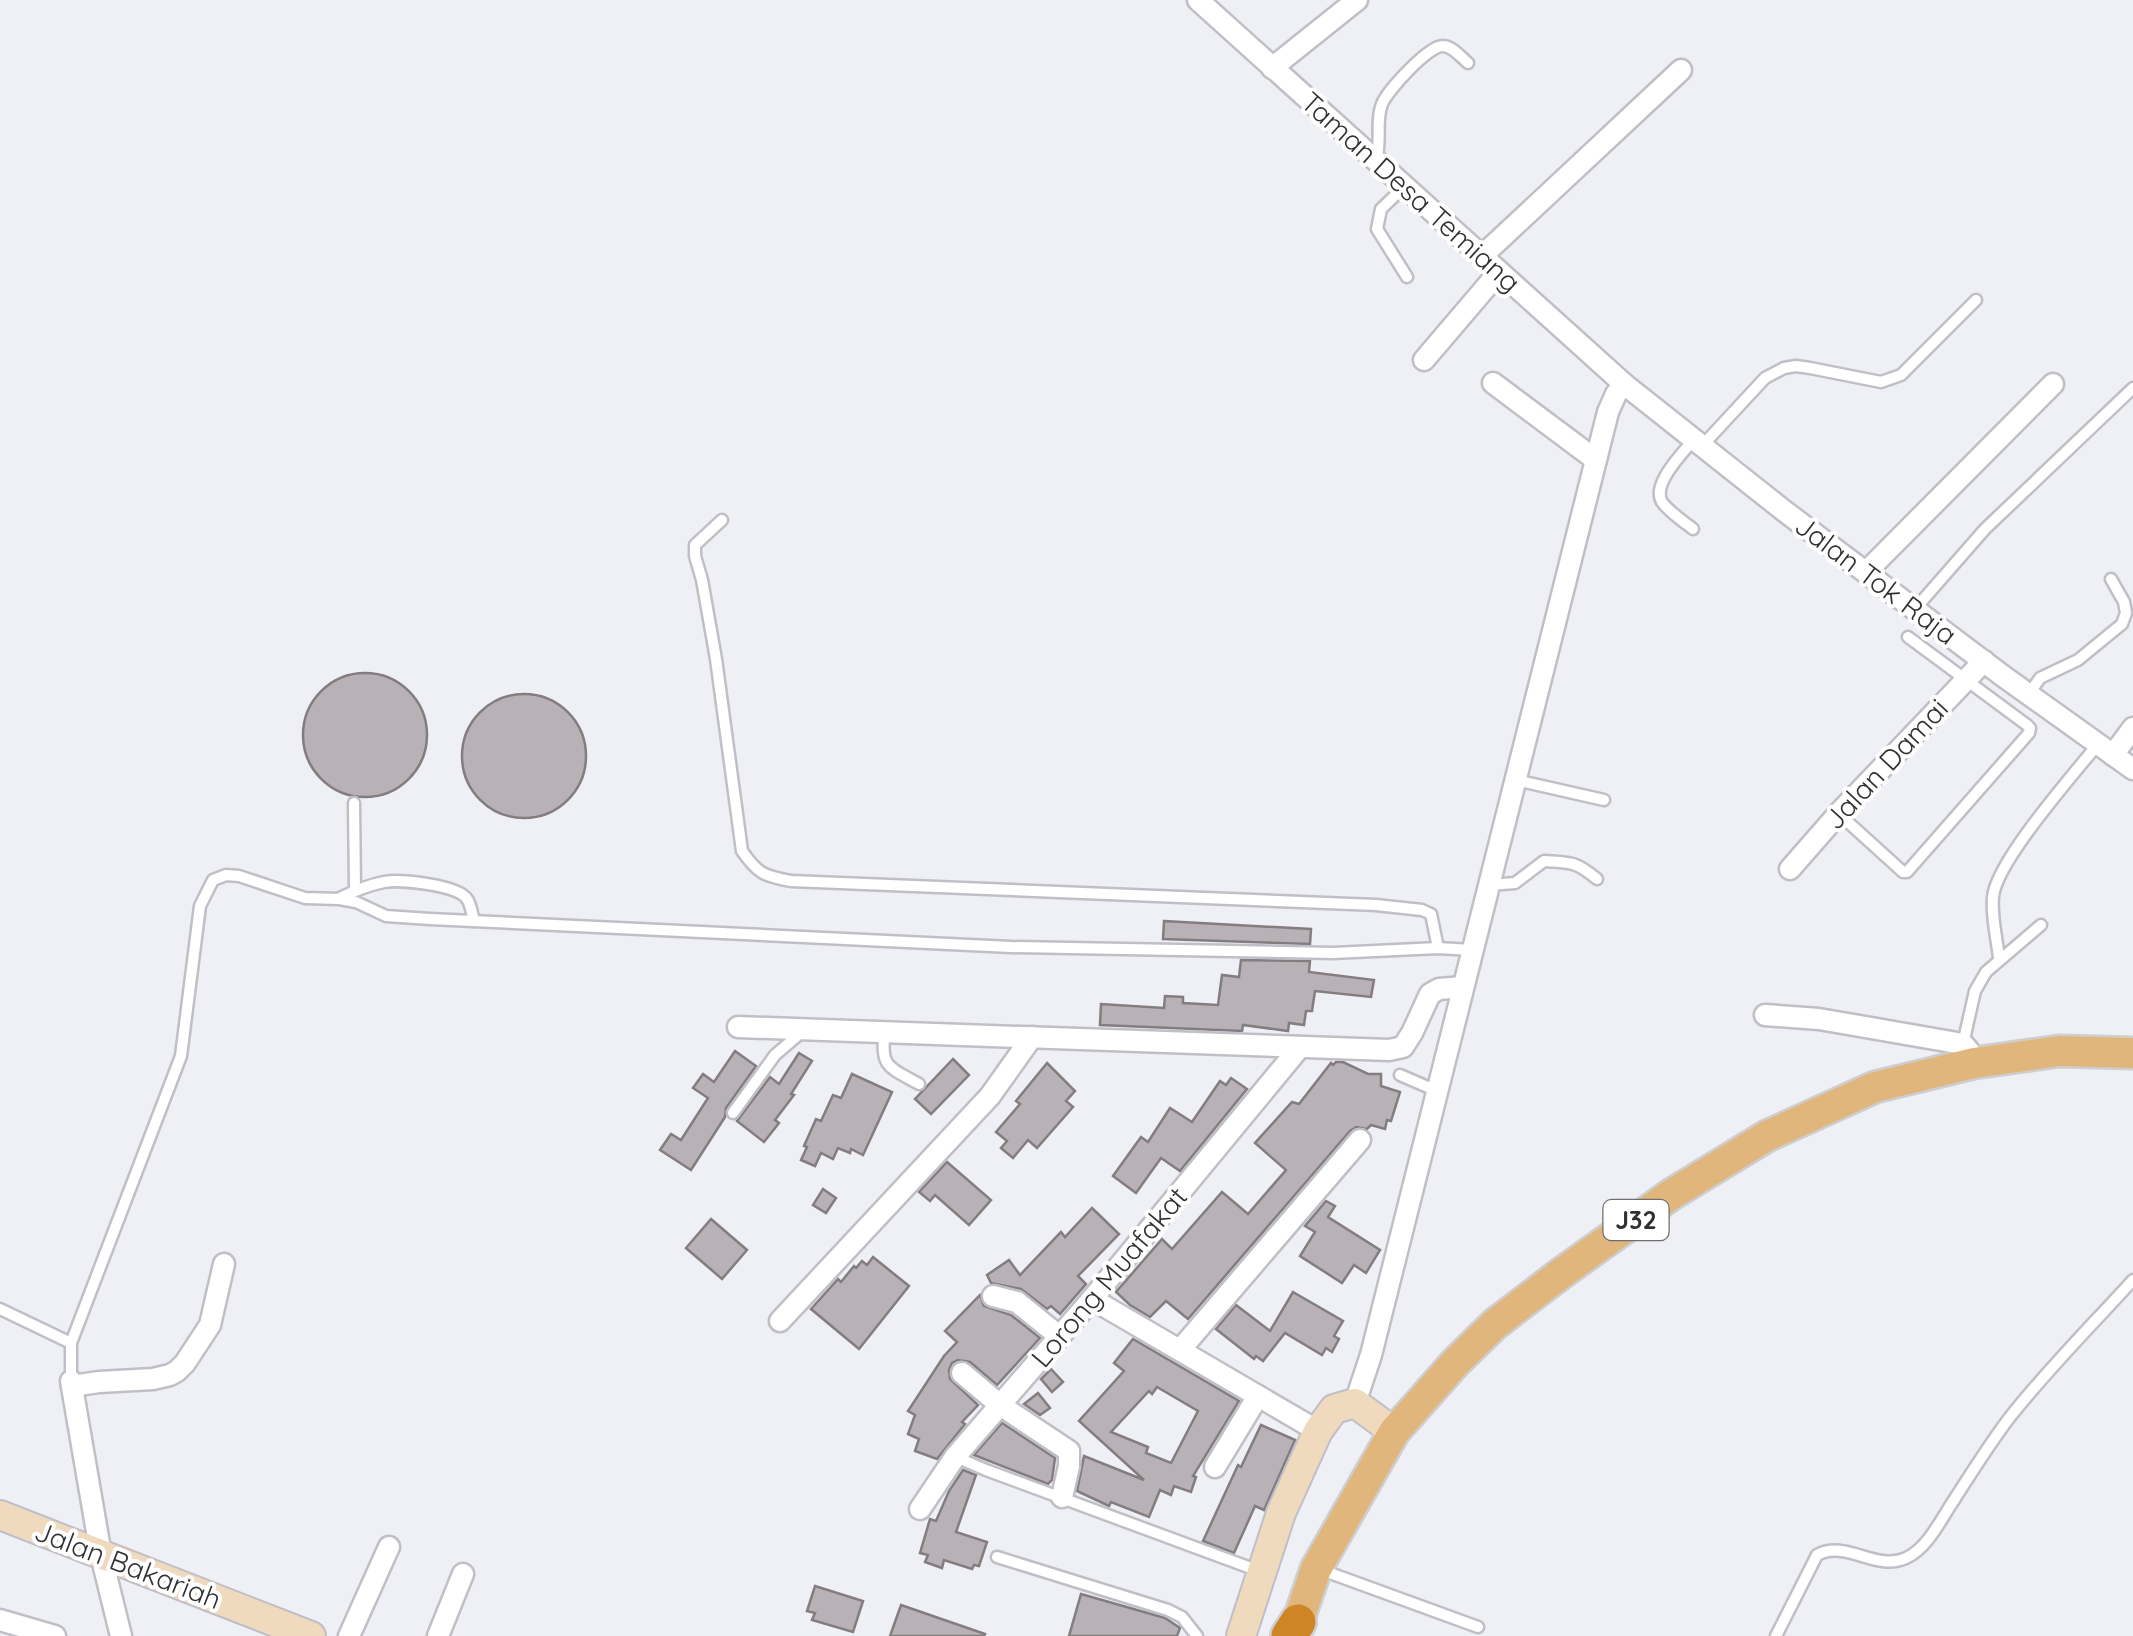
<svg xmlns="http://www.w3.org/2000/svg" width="2133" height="1636" viewBox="0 0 2133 1636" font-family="Quicksand,sans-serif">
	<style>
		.building { fill: #b8b1b5; stroke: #837d80; stroke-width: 2.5; fill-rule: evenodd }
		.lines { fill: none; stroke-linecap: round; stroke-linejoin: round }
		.lane-casing { stroke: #c0bfc6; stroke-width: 15 }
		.street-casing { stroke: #c0bfc6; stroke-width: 25 }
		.secondary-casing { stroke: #c0bfc6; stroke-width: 32 }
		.primary-casing { stroke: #cecece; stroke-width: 35 }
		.highway-casing { stroke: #cecece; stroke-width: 40 }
		.lane { stroke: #fff; stroke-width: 10 }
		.street { stroke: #fff; stroke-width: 20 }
		.secondary { stroke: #f0dabe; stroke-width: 28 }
		.primary { stroke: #e1b67d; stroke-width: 30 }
		.highway { stroke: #cd8526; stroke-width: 35 }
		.labels { text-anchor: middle; stroke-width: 8; stroke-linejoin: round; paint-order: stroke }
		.shield { fill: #fff; stroke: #6f6f70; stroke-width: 2.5 }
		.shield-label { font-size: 25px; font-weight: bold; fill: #313133 }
		.street-label { font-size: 28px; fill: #313133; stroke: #fff }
	</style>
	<rect width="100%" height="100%" fill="#efeff6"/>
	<g class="building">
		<circle cx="365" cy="735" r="62"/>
		<circle cx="524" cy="756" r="62"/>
		<path d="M1164 921 1311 929 1310 944 1163 939Z"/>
		<path d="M1241 960 1310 961 1309 972 1374 980 1371 997 1315 991 1312 1011H1306L1304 1025 1289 1023 1288 1031 1243 1025 1242 1031 1100 1025 1101 1004 1164 1008 1165 996 1183 997V1003L1218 1005 1222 975 1239 977Z"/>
		<path d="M735 1051 756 1066 726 1108 725 1117 691 1170 660 1150 671 1134 681 1140 708 1098 693 1088 703 1074 714 1082Z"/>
		<path d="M799 1053 812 1061 791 1094 794 1095 775 1120 779 1123 764 1142 737 1121 770 1077 779 1084Z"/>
		<path d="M953 1059 969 1075 931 1114 915 1099Z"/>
		<path d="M1336 1062H1343L1368 1074H1381V1086L1400 1092 1391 1121 1387 1120 1385 1129 1371 1125 1367 1129 1356 1127 1350 1131 1188 1319 1166 1301 1150 1317 1130 1305 1116 1292 1162 1239 1172 1249 1222 1192 1248 1214 1286 1170 1255 1143 1292 1102 1299 1104 1331 1063 1333 1065Z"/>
		<path d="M1047 1063 1075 1091 1066 1101 1073 1107 1037 1148 1028 1140 1013 1158 1001 1148 1007 1141 996 1132 1020 1104 1016 1101Z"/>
		<path d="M852 1074 892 1092 863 1155 851 1149 850 1153 838 1148 833 1159 821 1153 815 1166 801 1160 807 1147 804 1146 816 1119 821 1121 833 1095 841 1098Z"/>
		<path d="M1231 1078 1247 1089 1180 1171 1161 1158 1136 1193 1113 1176 1141 1137 1148 1142 1170 1108 1192 1122 1220 1081 1226 1085Z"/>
		<path d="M947 1162 991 1200 969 1225 935 1195 930 1201 919 1192Z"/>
		<path d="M823 1189 836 1198 826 1213 813 1205Z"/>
		<path d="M1326 1201 1335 1206 1328 1217 1380 1250 1366 1273 1354 1265 1342 1283 1300 1256 1315 1232 1305 1226Z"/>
		<path d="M1092 1208 1119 1234 1078 1276 1086 1284 1060 1314 1051 1306 1047 1309 1021 1289 991 1283 987 1275 1009 1260 1020 1275 1061 1232 1065 1237Z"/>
		<path d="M711 1219 747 1250 722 1279 686 1248Z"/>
		<path d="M873 1257 909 1286 859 1349 811 1309 838 1279 841 1282 854 1266 856 1268 862 1261 867 1265Z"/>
		<path d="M1293 1292 1343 1321 1334 1336 1339 1339 1332 1352 1326 1348 1322 1355 1285 1333 1263 1361 1256 1356 1254 1359 1216 1329 1236 1305 1270 1331Z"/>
		<path d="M980 1295 984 1306 1011 1315 1040 1338 997 1385 970 1362 958 1360 952 1363 949 1370 950 1379 978 1405 962 1422 965 1424 937 1459 915 1451 919 1439 908 1434 915 1415 908 1411 944 1356 957 1342 945 1331Z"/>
		<path d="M1133 1339 1239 1401 1193 1476 1196 1477 1191 1492 1174 1486 1171 1495 1160 1490 1149 1517 1111 1502 1109 1506 1077 1491 1084 1456 1144 1480 1079 1421 1124 1371 1114 1363ZM1157 1387 1198 1411 1171 1463 1146 1453 1148 1447 1111 1432 1149 1391 1152 1394Z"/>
		<path d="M1051 1369 1063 1382 1052 1392 1041 1379Z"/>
		<path d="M1038 1393 1050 1408 1040 1415 1024 1404Z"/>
		<path d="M1002 1423 1055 1458 1052 1480 1048 1484 974 1455Z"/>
		<path d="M1261 1425 1295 1440 1264 1510 1255 1506 1234 1553 1203 1541 1238 1465 1241 1467Z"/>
		<path d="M963 1470 976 1475 956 1532 987 1542 979 1566 974 1565 972 1569 944 1560 942 1568 925 1562 928 1555 920 1553 930 1519 936 1521 949 1491Z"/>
		<path d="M815 1586 863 1601 853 1632 812 1620 815 1613 807 1611Z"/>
		<path d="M1081 1594 1165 1618 1180 1628 1177 1636H1069Z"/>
		<path d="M901 1605 985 1634 984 1636H890Z"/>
	</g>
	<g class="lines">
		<defs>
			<g id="lane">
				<path d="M1376 159C1382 141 1375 121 1382 104 1387 91 1429 45 1443 46 1452 46 1461 57 1468 63"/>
				<path d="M1404 187 1381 209 1377 229 1407 277"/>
				<path d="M1702 446 1765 378 1784 368 1796 366 1810 368 1881 382 1901 375 1976 300"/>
				<path d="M722 520 695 545V556L702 580 716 659 742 851C758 874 764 876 791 881L1376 905 1422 910 1431 914 1438 948"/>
				<path d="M1693 529C1683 521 1669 512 1662 502 1651 484 1683 453 1694 439"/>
				<path d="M1915 609 1985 529 2133 388"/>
				<path d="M2029 694 2040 678 2078 660 2122 624 2126 613 2124 602 2111 579"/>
				<path d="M1516 780 1604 800"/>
				<path d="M354 803 355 890"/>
				<path d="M1839 814 1903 872H1907L2029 733 2030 728 2027 725 1908 637"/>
				<path d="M1489 885 1515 883 1544 861C1572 863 1575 861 1597 879"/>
				<path d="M340 898C354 891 369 885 384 882 400 879 458 885 467 899 471 904 472 915 474 921"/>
				<path d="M1999 958C1997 939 1991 916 1993 897 1996 862 2073 775 2098 744"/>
				<path d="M885 1032C879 1068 891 1068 919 1084"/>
				<path d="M1963 1044 1975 991 1986 972 2041 925"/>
				<path d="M1400 1075 1437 1091"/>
				<path d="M733 1113 775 1055 803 1031"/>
				<path d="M0 1309 71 1343"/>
				<path d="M71 1381V1343L181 1056 200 906 213 880 226 875 239 876 305 898 339 899 356 902 386 916 430 919 1011 947 1333 953 1438 948 1472 950"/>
				<path d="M956 1457 986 1470 1259 1571"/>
				<path d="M997 1557 1168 1610 1182 1617 1197 1636"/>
				<path d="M1319 1569 1478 1627"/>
				<path d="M1776 1636 1817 1555C1846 1539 1876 1572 1906 1558 1928 1548 1941 1519 1954 1500 1972 1472 1990 1443 2010 1417 2048 1369 2092 1325 2133 1280"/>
			</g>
			<g id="street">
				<path d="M1198 0 1624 384 1783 510 2003 676 2133 769"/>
				<path d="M1272 68 1357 0"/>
				<path d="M1482 256 1681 70"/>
				<path d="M1424 360 1499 272"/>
				<path d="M1493 383 1596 460"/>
				<path d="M1866 572 2053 384"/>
				<path d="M2113 755 2133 728"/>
				<path d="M1790 869 1839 813 1984 661"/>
				<path d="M1765 1015 1819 1019 1963 1044 1969 1051 1974 1063"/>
				<path d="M738 1027 1389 1050 1403 1047 1412 1033 1430 994 1439 989 1463 987"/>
				<path d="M993 1296 1017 1302 1059 1336"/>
				<path d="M1092 1299 1318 1431"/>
				<path d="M780 1321 990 1096 1032 1037"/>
				<path d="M1180 1350 1360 1140"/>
				<path d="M962 1373 1000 1405 1069 1451V1466L1062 1497"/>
				<path d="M71 1381 101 1555 121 1636"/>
				<path d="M72 1386 99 1382 153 1379 170 1375 177 1371 185 1363 210 1325 224 1264"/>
				<path d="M1355 1403 1371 1355 1608 412 1616 394 1624 384"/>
				<path d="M1215 1467 1258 1396"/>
				<path d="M920 1509 955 1457 1092 1299 1300 1047"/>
				<path d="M0 1620 55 1636"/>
				<path d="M349 1636 389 1547"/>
				<path d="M438 1636 463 1574"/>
			</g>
			<g id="secondary">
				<path d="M0 1515 311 1636"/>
				<path d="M1241 1636 1281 1513 1318 1431 1334 1409 1355 1403 1394 1432"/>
			</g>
			<path id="primary" d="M1293 1636 1316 1569 1394 1432 1455 1363 1495 1324 1559 1275 1672 1194 1767 1136 1875 1087 1974 1063 2059 1051 2133 1053"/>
			<path id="highway" d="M1289 1636 1298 1622"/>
		</defs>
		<use href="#lane" class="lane-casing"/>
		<use href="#street" class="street-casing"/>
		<use href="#secondary" class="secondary-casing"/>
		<use href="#primary" class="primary-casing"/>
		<use href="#highway" class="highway-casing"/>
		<use href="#lane" class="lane"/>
		<use href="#street" class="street"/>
		<use href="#secondary" class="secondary"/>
		<use href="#primary" class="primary"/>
		<use href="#highway" class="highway"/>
	</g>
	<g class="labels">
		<rect class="shield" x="1603.5" y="1200" width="65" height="40" rx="8"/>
		<g class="shield-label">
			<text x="1636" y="1229">J32</text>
		</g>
		<g class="street-label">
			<text transform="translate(1411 192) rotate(42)" y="10">Taman Desa Temiang</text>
			<text transform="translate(1876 580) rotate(37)" y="10">Jalan Tok Raja</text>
			<text transform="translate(1886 764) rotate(-47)" y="10">Jalan Damai</text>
			<text transform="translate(1109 1277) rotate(-50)" y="10">Lorong Muafakat</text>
			<text transform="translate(128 1565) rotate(21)" y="10">Jalan Bakariah</text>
		</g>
	</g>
</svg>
